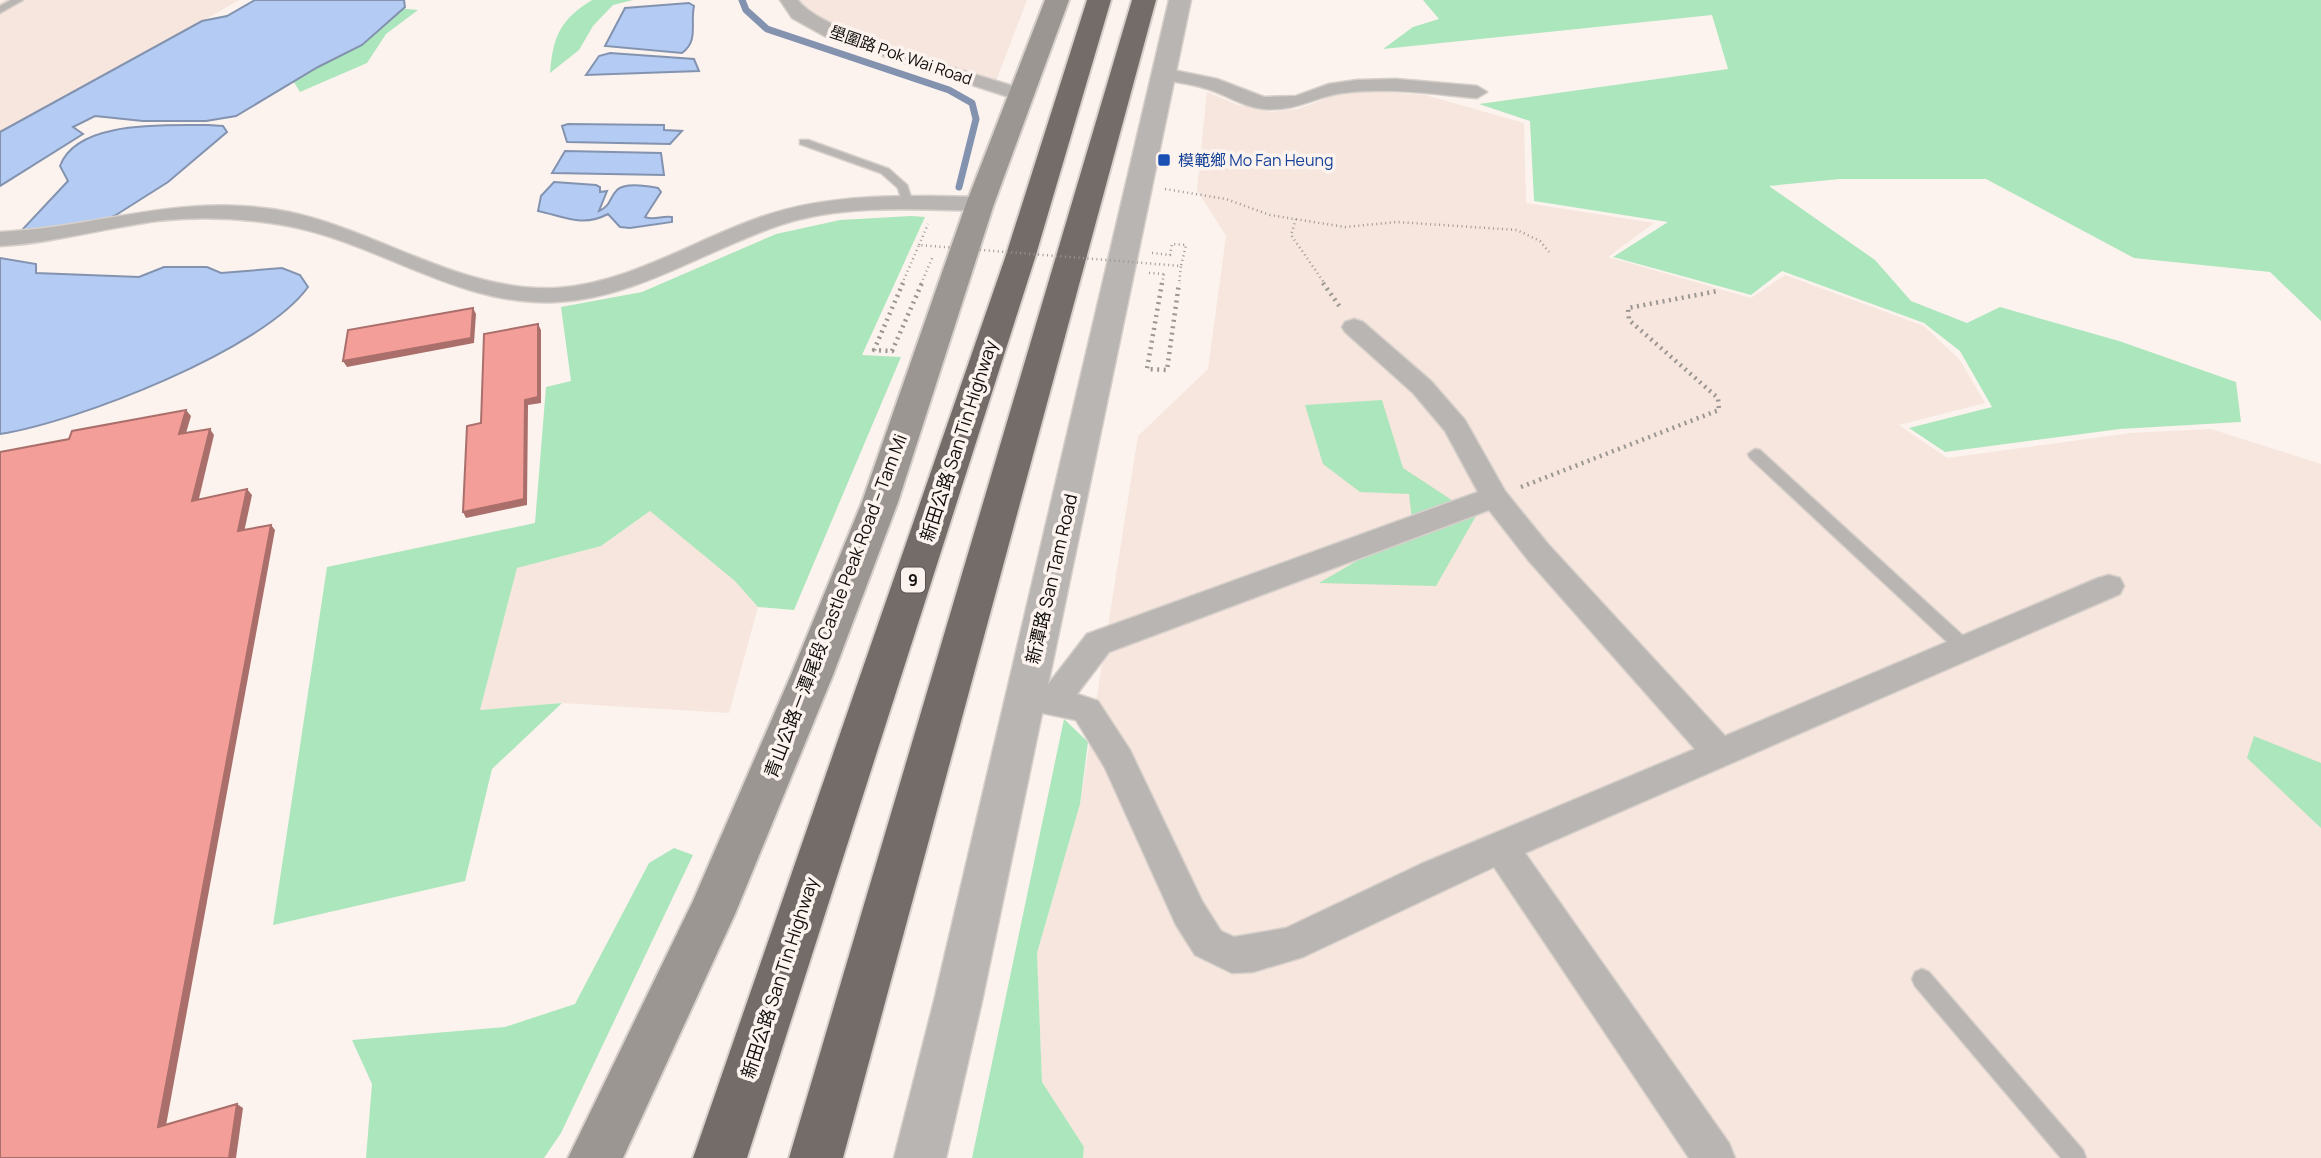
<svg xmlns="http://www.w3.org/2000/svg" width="2321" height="1158" viewBox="0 0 2321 1158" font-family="Manrope,'Noto Sans TC',sans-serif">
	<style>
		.built { fill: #f6e6dd }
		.green { fill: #ace6bc }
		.water { fill: #b4ccf4; stroke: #8393af; stroke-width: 2 }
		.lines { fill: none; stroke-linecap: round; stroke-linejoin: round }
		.stream { stroke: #8393af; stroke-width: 7 }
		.service-casing { stroke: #d6cfca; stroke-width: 3 }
		.minor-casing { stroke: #d6cfca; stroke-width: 3 }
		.tertiary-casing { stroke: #d6cfca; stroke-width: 3 }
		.secondary-casing { stroke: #d6cfca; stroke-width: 4 }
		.motorway-casing { stroke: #d6cfca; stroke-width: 4 }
		.path-far1 { stroke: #9c9693; stroke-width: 2.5; stroke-dasharray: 1 3.5; stroke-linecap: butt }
		.path { stroke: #9c9693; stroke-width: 4.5; stroke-dasharray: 2 4.5; stroke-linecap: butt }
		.service { fill: #b9b5b3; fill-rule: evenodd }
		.minor { fill: #b9b5b3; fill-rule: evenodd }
		.tertiary { fill: #b9b5b3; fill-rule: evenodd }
		.secondary { fill: #9b9692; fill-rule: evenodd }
		.motorway { fill: #746c68; fill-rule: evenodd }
		.path-bridge-far1 { stroke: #9c9693; stroke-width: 2.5; stroke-dasharray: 1 3.5; stroke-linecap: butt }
		.path-bridge { stroke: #9c9693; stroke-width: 4.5; stroke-dasharray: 2 4.5; stroke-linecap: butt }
		.shaded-wall { fill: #aa6f6b }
		.building { fill: #f39e99; stroke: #aa6f6b; stroke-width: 2 }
		.transit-dot { fill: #1a4fb4; stroke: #fcf3ee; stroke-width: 2.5 }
		.labels { text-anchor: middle; stroke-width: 7; stroke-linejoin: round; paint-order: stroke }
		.far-street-label { font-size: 16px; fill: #110f0d; stroke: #fcf3ee }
		.far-transit-label { font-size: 16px; fill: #164399; stroke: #fcf3ee; text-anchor: start }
		.shield { fill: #fcf3ee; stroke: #585350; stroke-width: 2 }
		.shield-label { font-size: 16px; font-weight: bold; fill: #110f0d }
		.street-label { font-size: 18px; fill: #110f0d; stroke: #fcf3ee }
	</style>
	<rect width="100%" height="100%" fill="#fcf3ee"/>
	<g class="built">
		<path d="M4 0H239L0 138V2Z"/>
		<path d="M794 0H1027L996 81 838 32Z"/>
		<path d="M1371 91 1425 95 1524 123 1526 203 1654 223 1608 257 1751 298 1785 275 1924 326 1960 360 1985 403 1899 425 1947 458 2131 433 2211 429 2321 464V1158H1083L1084 1147 1042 1082 1037 953 1080 804 1138 436 1208 369 1226 236 1197 190 1207 92 1238 105 1271 112 1298 109 1333 96Z"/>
		<path d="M650 511 735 580 758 607 729 713 562 703 480 710 517 568 601 546Z"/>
	</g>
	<g class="green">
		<path d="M592 0H668H633L613 5 593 26 579 50 550 73C553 38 559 20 592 0Z"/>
		<path d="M1423 0H2321V321L2270 272 2134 258 1986 179H1840L1769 186 1875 260 1911 301 1967 323 2000 307 2119 341 2236 382 2241 422 2120 429 1945 452 1909 428 1992 407 1960 351 1924 323 1782 271 1751 295 1613 257 1668 222 1534 201 1530 121 1479 104 1728 69 1712 15 1383 49 1413 27 1439 19Z"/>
		<path d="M387 7 418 10 386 34 367 63 300 92 289 74Z"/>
		<path d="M911 216 925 217 862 355 901 357 794 610 758 607 735 581 650 511 601 546 517 568 480 710 562 703 492 769 465 881 273 925 327 567 535 523 546 387 571 381 561 307 642 292 776 234 840 220Z"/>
		<path d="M1382 400 1403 468 1476 516 1436 586 1319 583 1413 528 1409 494 1360 492 1323 464 1305 405Z"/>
		<path d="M1064 719 1088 742 1080 804 1037 953 1042 1082 1084 1147 1083 1158H972Z"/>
		<path d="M2254 736 2321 763V828L2247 758Z"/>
		<path d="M674 848 693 855 561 1133 544 1158H366L372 1084 352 1040 505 1027 575 1004 649 863Z"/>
	</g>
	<g class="water">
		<path d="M255 0H404L405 7 362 45 318 67 236 116 206 121H143L95 116 73 127 83 134 0 186V132L202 21 227 16Z"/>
		<path d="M689 3 694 6C690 23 699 41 682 53L605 46 625 8Z"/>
		<path d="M610 53 694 59 699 71 586 75 599 56Z"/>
		<path d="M568 124 664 125V130L682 131 670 144 567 142 562 126Z"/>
		<path d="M208 125 223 126 227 132 168 182 116 215 79 233 21 231 68 181 60 166C77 119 168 126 208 125Z"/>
		<path d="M565 151 661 153 664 175 552 173Z"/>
		<path d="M554 182 596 185 600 187V192L607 191 599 211C611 206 609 198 617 190 625 182 648 186 658 188L661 192 645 217C655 221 662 215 672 217V222L630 228 620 227 608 214C582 228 563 216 538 211L541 196Z"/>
		<path d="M0 258 36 264V273L139 277 164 267H207L221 273 282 268 300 275 308 287C263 350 77 422 0 434Z"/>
	</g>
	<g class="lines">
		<path class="stream" d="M742 0 746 10 767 29 949 90 972 103 976 119 959 187"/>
		<defs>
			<g id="service">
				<path d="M11 0H23L0 13V6Z"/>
				<path d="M800 140H808L889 169 907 185 913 203 907 206 903 205 898 188 881 173 800 144Z"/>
				<path d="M1755 449 1760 450 1971 643 1973 648 1971 653H1959L1750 458 1748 454Z"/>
				<path d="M1922 969 1929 972 2083 1150 2086 1158H2061L1915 986 1912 979 1915 972Z"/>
			</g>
			<g id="minor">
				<path d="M780 0H798C819 33 984 76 1029 91L1032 95 1029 99H1015L828 38 792 18Z"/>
				<path d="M1163 68 1217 79 1264 97 1296 96 1329 84 1357 80 1396 79 1477 86 1487 92 1477 98C1433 94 1387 87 1343 93 1313 97 1299 111 1264 109 1242 107 1224 93 1204 88 1188 83 1172 82 1156 78L1153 74 1156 70Z"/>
				<path d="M928 196 980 197 991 204 980 211C914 209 844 204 780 225 705 250 637 298 556 302 458 307 377 241 283 225 242 218 199 216 157 221 104 228 53 243 0 246V232C101 227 185 191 289 212 379 231 462 293 557 288 630 283 694 240 761 217 815 198 871 196 928 196Z"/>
				<path d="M1354 319 1363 322 1431 381 1465 420 1505 491 1548 544 1725 736 2098 578 2109 575 2120 578 2124 586 2120 594 1525 853 1729 1143 1735 1158H1689L1494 867 1303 957 1253 972 1232 973 1195 955 1176 925 1105 768 1076 720 1014 707 1009 698 1014 689 1025 685 1046 687 1087 634 1478 492 1445 431 1413 393 1345 332 1342 327 1345 322ZM1489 510 1528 560 1695 749 1421 864 1286 928 1234 937 1221 931 1202 901 1130 750 1098 701 1077 694 1109 652Z"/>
			</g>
			<path id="tertiary" d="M1169 0H1191L982 1001 946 1158H894L934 1001Z"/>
			<path id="secondary" d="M1045 0H1069L994 204 898 502 833 675 735 914 623 1158H568L693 901 791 675 862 502 966 204Z"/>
			<g id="motorway">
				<path d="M1087 0H1111L1035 258 747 1158H693L1005 258Z"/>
				<path d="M1132 0H1156L843 1158H789Z"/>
			</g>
		</defs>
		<use href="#service" class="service-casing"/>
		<use href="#minor" class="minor-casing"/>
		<use href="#tertiary" class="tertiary-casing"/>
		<use href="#secondary" class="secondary-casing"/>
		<use href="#motorway" class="motorway-casing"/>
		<g class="path-far1">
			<path d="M1165 189 1226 199 1270 215 1345 227 1397 222 1517 230 1540 241 1549 252"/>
			<path d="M1296 219 1291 235 1325 284"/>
			<path d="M919 245 928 224"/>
			<path d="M1152 253 1170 255 1172 244 1186 245 1181 266"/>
			<path d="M1149 273 1164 274"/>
		</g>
		<g class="path">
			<path d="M1323 283 1340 307"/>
			<path d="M1521 487 1719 410 1718 398 1629 320 1628 308 1718 291"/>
		</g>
		<use href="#service" class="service"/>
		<use href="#minor" class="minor"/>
		<use href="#tertiary" class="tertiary"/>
		<use href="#secondary" class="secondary"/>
		<use href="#motorway" class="motorway"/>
		<g class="path-bridge-far1">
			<path d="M902 284 919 245 1181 266 1179 284"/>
			<path d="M921 284 933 256"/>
			<path d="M1162 284 1164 274"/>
		</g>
		<g class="path-bridge">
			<path d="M903 283 874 350 892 351 922 283"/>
			<path d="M1162 283 1147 369 1167 370 1179 283"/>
		</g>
	</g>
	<g class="shaded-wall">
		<path d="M473 308 476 314 474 343 347 367 343 361Z"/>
		<path d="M538 324 541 330V403L528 405 527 505 466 518 463 512 525 400Z"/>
		<path d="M186 410 191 416 184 440 179 434Z"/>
		<path d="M210 429 214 435 197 507 192 501Z"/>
		<path d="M247 489 252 495 243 537 238 531Z"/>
		<path d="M271 525 275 530 165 1131 158 1127Z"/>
		<path d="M237 1104 243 1108 236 1158H229Z"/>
	</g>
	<g class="building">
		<path d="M473 308 471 338 343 361 348 330Z"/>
		<path d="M538 324V397L525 400 524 499 463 512 467 426 481 423 484 334Z"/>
		<path d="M186 410 179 434 210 429 192 501 247 489 238 531 271 525 158 1127 237 1104 229 1158H0V452L69 439 72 431Z"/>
	</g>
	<rect class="transit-dot" x="1157" y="153" width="14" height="14" rx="3.5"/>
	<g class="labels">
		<g class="far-street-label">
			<text transform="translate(901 55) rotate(19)" y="6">壆圍路 Pok Wai Road</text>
		</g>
		<g class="far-transit-label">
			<text x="1178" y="166">模範鄉 Mo Fan Heung</text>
		</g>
		<rect class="shield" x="901" y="567.5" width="24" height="25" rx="5"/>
		<g class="shield-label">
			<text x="913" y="586">9</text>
		</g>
		<g class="street-label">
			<text transform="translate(959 441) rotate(-72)" y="6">新田公路 San Tin Highway</text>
			<text transform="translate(1052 579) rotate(-77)" y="6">新潭路 San Tam Road</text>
			<text transform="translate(836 606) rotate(-69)" y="6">青山公路－潭尾段 Castle Peak Road – Tam Mi</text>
			<text transform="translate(780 978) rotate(-72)" y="6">新田公路 San Tin Highway</text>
		</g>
	</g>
</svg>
